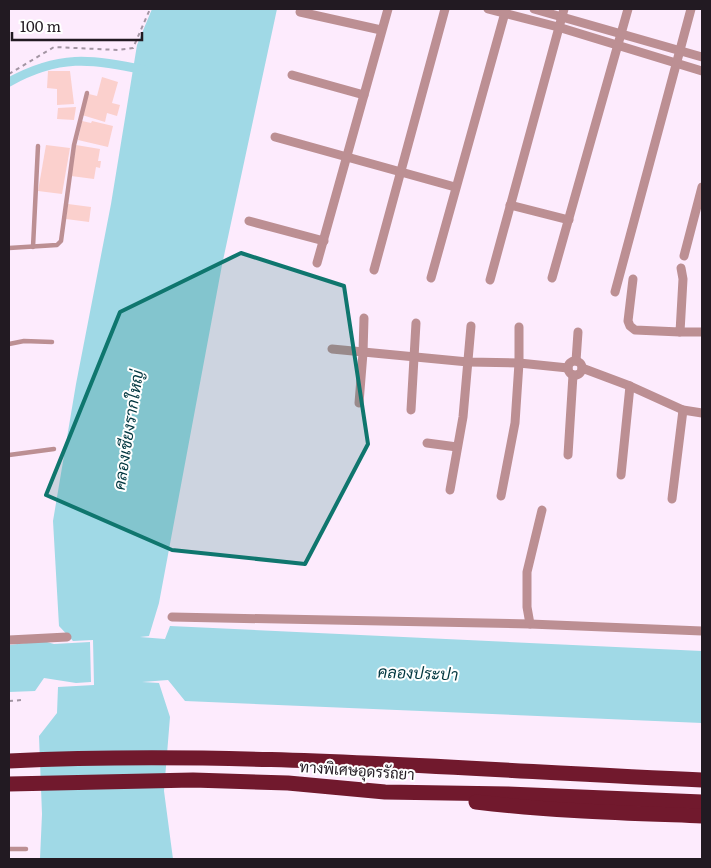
<svg xmlns="http://www.w3.org/2000/svg" width="711" height="868" viewBox="0 0 711 868" font-family="Literata,Sarabun,serif">
	<style>
		.water { fill: #a0d9e6 }
		.lines { fill: none; stroke-linecap: round; stroke-linejoin: round }
		.canal { stroke: #a0d9e6; stroke-width: 9 }
		.building { fill: #fbd0cd }
		.path { stroke: #a395a3; stroke-width: 2; stroke-dasharray: 4 4; stroke-linecap: butt }
		.service { stroke: #bc8f93; stroke-width: 4.5 }
		.minor { stroke: #bc8f93; stroke-width: 9 }
		.motorway { stroke: #71192d; stroke-width: 15 }
		.marked { fill: #0f766e; fill-opacity: 0.2; stroke: #0f766e; stroke-width: 4; stroke-linejoin: round }
		.labels { text-anchor: middle; stroke-width: 4; stroke-linejoin: round; paint-order: stroke }
		.street-label { font-size: 15px; fill: #221a22; stroke: #fff }
		.water-label { font-size: 16px; font-style: italic; fill: #00363f; stroke: #fff }
	</style>
	<rect width="100%" height="100%" fill="#fdebfd"/>
	<g class="water">
		<path d="M152 9H277L222 265 159 603 149 636 140 637 165 639 170 626 702 651V723L185 701 168 680 142 682 159 683 170 717 164 791 173 859H40L42 814 39 736 57 713 58 687 94 685 93 640 73 641 59 626 53 521 76 384 111 204 137 45Z"/>
		<path d="M43 641 54 644 90 642 91 682 76 683 44 678 35 691 9 692V645Z"/>
	</g>
	<g class="lines">
		<path class="canal" d="M9 82C58 55 91 58 144 70"/>
	</g>
	<g class="building">
		<path d="M48 71H70L74 104 57 105V89L47 88Z"/>
		<path d="M102 77 118 82 112 103 120 105 117 116 107 113 105 122 82 115 89 94 97 96Z"/>
		<path d="M76 107 74 120 57 119 58 108Z"/>
		<path d="M82 121 91 123 92 121 113 126 108 147 78 140Z"/>
		<path d="M46 145 70 148 62 194 38 191Z"/>
		<path d="M76 145 100 149 98 161H101L100 168 96 167 94 179 71 176Z"/>
		<path d="M68 204 91 207 89 222 66 219Z"/>
	</g>
	<g class="lines">
		<g class="path">
			<path d="M9 74 54 47 118 50 133 48 150 9"/>
			<path d="M9 701 22 700"/>
		</g>
		<g class="service">
			<path d="M33 247 38 146"/>
			<path d="M9 248 57 245 61 241 74 145 87 93"/>
			<path d="M9 344 24 341 52 342"/>
			<path d="M9 455 54 449"/>
			<path d="M9 849H26"/>
		</g>
		<g class="minor">
			<path d="M488 9 558 27 702 71"/>
			<path d="M534 9 702 57"/>
			<path d="M300 12 381 30"/>
			<path d="M292 75 364 95"/>
			<path d="M275 137 455 187"/>
			<path d="M510 205 569 220"/>
			<path d="M249 221 324 241"/>
			<path d="M684 256 702 187"/>
			<path d="M317 263 388 9"/>
			<path d="M374 270 445 9"/>
			<path d="M431 278 506 9"/>
			<path d="M552 278 628 9"/>
			<path d="M633 279 628 321 630 326 635 330 680 332 683 279 681 268"/>
			<path d="M490 280 564 9"/>
			<path d="M615 292 691 9"/>
			<path d="M680 332H702"/>
			<path d="M332 349 468 362 519 363 568 368"/>
			<path d="M576 361 578 332"/>
			<circle cx="575" cy="368" r="7"/>
			<path d="M582 368 630 386 683 410 702 413"/>
			<path d="M359 403 363 353 364 318"/>
			<path d="M411 410 416 323"/>
			<path d="M427 443 457 447"/>
			<path d="M568 455 573 375"/>
			<path d="M621 475 630 386"/>
			<path d="M450 490 463 417 471 326"/>
			<path d="M501 496 515 423 519 363V327"/>
			<path d="M672 499 683 410"/>
			<path d="M172 617 530 624 702 631"/>
			<path d="M530 624 527 607V572L542 510"/>
			<path d="M9 640 67 637"/>
		</g>
		<g class="motorway">
			<path d="M9 761C240 750 471 770 702 780"/>
			<path d="M9 784 193 780 288 783 385 792 508 794 702 802"/>
			<path d="M476 802C551 811 627 813 702 816"/>
		</g>
	</g>
	<path class="marked" d="M241 253 344 286 368 444 305 564 172 550 46 495 120 312Z"/>
	<g class="labels">
		<g class="street-label">
			<text transform="translate(357 771) rotate(4)" y="5">ทางพิเศษอุดรรัถยา</text>
		</g>
		<g class="water-label">
			<text transform="translate(128 430) rotate(-81)" y="6">คลองเชียงรากใหญ่</text>
			<text transform="translate(418 673) rotate(2)" y="6">คลองประปา</text>
		</g>
	</g>
	<rect width="711" height="868" fill="none" stroke="#221a22" stroke-width="20"/>
	<path d="M12 32v8h130v-8" fill="none" stroke="#221a22" stroke-width="2.5"/>
	<text x="20" y="32" font-size="15" fill="#221a22" stroke="#ffffff" stroke-width="4" paint-order="stroke">100 m</text>
</svg>
